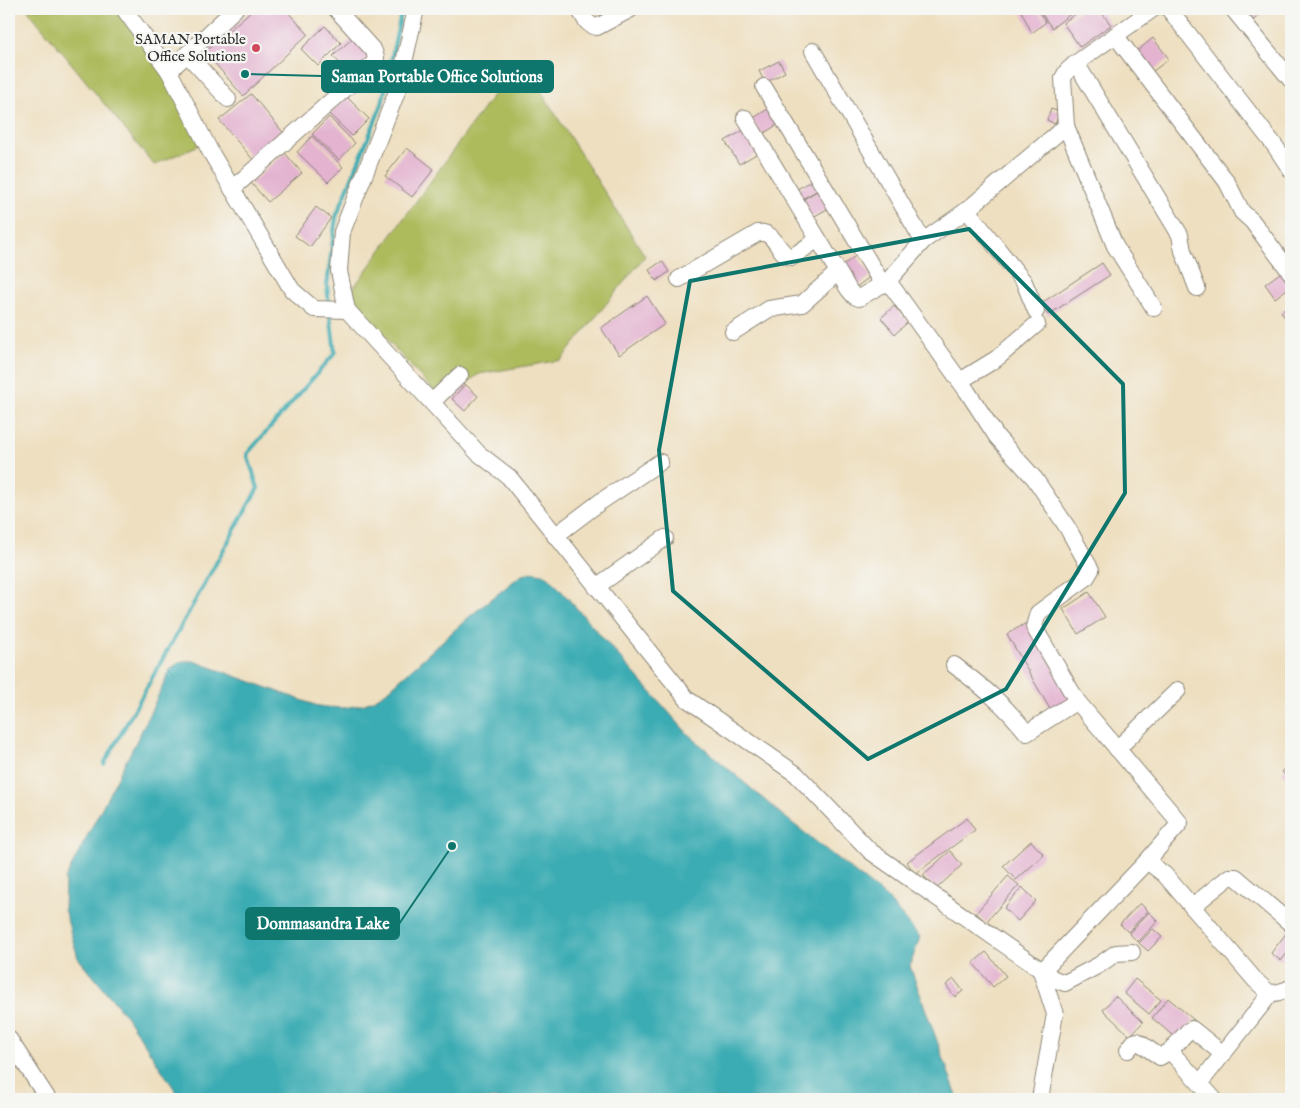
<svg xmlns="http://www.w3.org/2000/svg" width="1300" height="1108" viewBox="0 0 1300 1108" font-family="'IM FELL English',serif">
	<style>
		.green { fill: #aebb5d; stroke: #6c7344 }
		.water { fill: #3aacb3; stroke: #326c6f }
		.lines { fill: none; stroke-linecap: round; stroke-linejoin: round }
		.stream { stroke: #3aacb3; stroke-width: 4 }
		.building { fill: #e3b3d0 }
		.minor-casing { stroke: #8c8576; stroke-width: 18 }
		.minor { stroke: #fff; stroke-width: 16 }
		.marked { fill: none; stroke: #0f766e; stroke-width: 4; stroke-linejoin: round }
		.poi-dot { fill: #d1495b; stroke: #f6f6f2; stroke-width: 2 }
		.labels { text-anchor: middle; stroke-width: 4.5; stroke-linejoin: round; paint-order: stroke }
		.poi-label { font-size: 15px; fill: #2b2b2b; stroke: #f6f6f2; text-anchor: end }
		.leader { fill: none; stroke: #0f766e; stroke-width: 2 }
		.callout-dot { fill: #0f766e; stroke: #f6f6f2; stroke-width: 2 }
		.callout { fill: #0f766e; stroke: #0f766e; stroke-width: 2 }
		.callout-label { font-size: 16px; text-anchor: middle; font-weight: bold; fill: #fff }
	</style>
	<rect width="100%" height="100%" fill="#f6f6f2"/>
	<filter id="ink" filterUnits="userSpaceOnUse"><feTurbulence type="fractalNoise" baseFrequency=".02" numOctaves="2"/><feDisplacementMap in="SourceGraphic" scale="10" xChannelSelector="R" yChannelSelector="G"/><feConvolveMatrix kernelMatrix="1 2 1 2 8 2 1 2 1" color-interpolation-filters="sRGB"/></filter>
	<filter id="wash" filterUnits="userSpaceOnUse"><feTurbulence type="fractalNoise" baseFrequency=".0096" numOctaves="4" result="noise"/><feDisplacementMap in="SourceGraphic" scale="20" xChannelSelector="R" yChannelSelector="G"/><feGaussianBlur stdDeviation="1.12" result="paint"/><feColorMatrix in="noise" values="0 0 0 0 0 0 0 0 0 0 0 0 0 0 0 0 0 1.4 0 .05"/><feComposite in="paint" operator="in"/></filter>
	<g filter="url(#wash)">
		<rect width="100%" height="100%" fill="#eedfc0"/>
		<g class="green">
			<path d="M27 9H116L149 48 201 144 154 165Z"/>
			<path d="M520 58 645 256 561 360 479 374 443 401 355 305 349 294Z"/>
		</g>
		<path class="water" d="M531 572 543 574 549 577 688 734 781 814 886 897 920 937 910 966 958 1099H181L126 1016 78 958 64 909 65 879 142 730 170 670 178 663 183 661H194L315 705 325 707 344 708 365 704 375 699 385 693 470 616 520 576Z"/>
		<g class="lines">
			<g class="stream">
				<path d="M329 305 327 285 336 217 382 104 402 9"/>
				<path d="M104 764 258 488 247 454 335 353 330 314"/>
			</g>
		</g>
		<g id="blocks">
			<g class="building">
				<path d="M253 9H285L308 34 243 96 205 52Z"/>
				<path d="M1020 9H1036L1046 22 1032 33Z"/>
				<path d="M1038 9H1077L1052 28Z"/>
				<path d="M1082 9H1099L1111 25 1080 47 1063 23Z"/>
				<path d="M1240 9H1262L1264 12 1251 22Z"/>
				<path d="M325 26 341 43 318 66 301 49Z"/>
				<path d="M355 36 375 57 353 77 333 56Z"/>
				<path d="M1153 38 1169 59 1148 75 1132 55Z"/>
				<path d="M779 61 785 72 765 83 759 71Z"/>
				<path d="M251 94 287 137 256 163 219 120Z"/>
				<path d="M347 97 369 119 352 136 329 114Z"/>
				<path d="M771 107 780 123 761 135 752 119Z"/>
				<path d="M1051 109 1060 112 1055 124 1047 120Z"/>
				<path d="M329 117 355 143 339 160 312 134Z"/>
				<path d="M744 130 758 153 739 164 725 141Z"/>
				<path d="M312 136 343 167 328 182 297 152Z"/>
				<path d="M407 148 434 169 412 197 385 176Z"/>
				<path d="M285 153 302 173 268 202 251 183Z"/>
				<path d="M814 179 820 189 800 200 794 191Z"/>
				<path d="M820 189 831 207 811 218 801 201Z"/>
				<path d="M316 207 331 218 310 247 295 236Z"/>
				<path d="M857 255 871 276 855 288 840 267Z"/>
				<path d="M662 261 669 272 656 281 649 270Z"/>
				<path d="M1102 263 1110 275 1048 315 1040 304Z"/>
				<path d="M1284 270 1291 280V286L1275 298 1265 284Z"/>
				<path d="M647 296 665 324 619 355 601 328Z"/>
				<path d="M1291 305V326L1281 312Z"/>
				<path d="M894 306 908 322 895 334 881 318Z"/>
				<path d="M465 384 478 396 465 411 452 399Z"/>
				<path d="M1089 592 1105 617 1078 634 1063 609Z"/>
				<path d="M1030 621 1074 698 1051 711 1007 634Z"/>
				<path d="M1291 762V781L1282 772Z"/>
				<path d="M967 818 975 830 915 874 907 862Z"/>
				<path d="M1031 841 1044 855 1016 880 1003 866Z"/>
				<path d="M950 851 962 865 936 889 923 875Z"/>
				<path d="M1008 876 1019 885 986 922 976 913Z"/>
				<path d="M1022 887 1036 901 1018 921 1004 908Z"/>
				<path d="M1140 903 1148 911 1128 932 1120 924Z"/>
				<path d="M1149 912 1158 921 1138 942 1129 933Z"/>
				<path d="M1291 927V948L1281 961 1271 953Z"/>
				<path d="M1153 929 1162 937 1148 951 1139 943Z"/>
				<path d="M986 952 1006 976 993 987 973 963Z"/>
				<path d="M954 979 963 991 955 997 946 985Z"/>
				<path d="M1135 979 1161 1000 1149 1014 1124 993Z"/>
				<path d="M1115 996 1143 1022 1130 1036 1103 1010Z"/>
				<path d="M1168 998 1194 1020 1178 1040 1152 1018Z"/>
			</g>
		</g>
	</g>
	<g filter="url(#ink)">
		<use href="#blocks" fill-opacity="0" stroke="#8c8576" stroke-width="1"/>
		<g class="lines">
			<defs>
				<g id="minor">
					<path d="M124 9 169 71 210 151 292 290 314 309 347 310 478 453 509 477 687 699 796 774 870 851 1054 979 1065 983 1099 965 1116 953 1132 952"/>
					<path d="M579 9C584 17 587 26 597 27L631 9"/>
					<path d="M1153 9 1076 63 1067 71 1063 78 1066 126 1115 246 1154 308"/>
					<path d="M1169 9 1275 146 1291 170"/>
					<path d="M1233 9 1291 80"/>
					<path d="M1115 35 1227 182 1242 212 1252 221 1291 273"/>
					<path d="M813 51 923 241"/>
					<path d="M187 54 228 99"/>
					<path d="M1076 63 1180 235 1183 251 1197 288"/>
					<path d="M169 71 235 9"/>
					<path d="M764 87 883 285"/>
					<path d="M745 118 849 290 854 296 859 298 888 281"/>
					<path d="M232 189 373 64 376 58 374 51 336 9"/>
					<path d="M967 210 1024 282 1036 311"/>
					<path d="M679 279 758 233C776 230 777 255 792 257L818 239"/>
					<path d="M347 310 339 271 342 232 398 89 416 9"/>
					<path d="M733 332 769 309 802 304 838 272"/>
					<path d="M960 381 996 359 1037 324"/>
					<path d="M432 402 460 375"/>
					<path d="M555 536 600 502 660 462"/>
					<path d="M596 587 665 538"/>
					<path d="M954 665C984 688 1004 704 1027 733L1077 701"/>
					<path d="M1117 749 1178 690"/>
					<path d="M1147 861 1165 875 1255 980 1268 992C1276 995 1284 990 1291 988"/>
					<path d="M1193 906 1229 877H1236L1291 924"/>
					<path d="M1041 971 1045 968 1147 861 1180 823 1077 701 1034 627 1038 613 1086 578 1091 570 1067 527 1035 479 997 437 967 391 888 281 923 241 967 210 1066 126"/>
					<path d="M9 1039 48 1099"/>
					<path d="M1128 1050 1134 1042 1137 1041 1160 1057 1170 1051 1214 1099"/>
					<path d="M1170 1051 1188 1031 1192 1029 1223 1054"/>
					<path d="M1200 1083 1271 993"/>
					<path d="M1040 1099 1055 1014 1041 971"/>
				</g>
			</defs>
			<use href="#minor" class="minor-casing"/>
			<use href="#minor" class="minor"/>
		</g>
	</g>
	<path class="marked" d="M969 229 1123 384 1125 493 1006 689 868 759 673 591 659 450 690 281Z"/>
	<circle class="poi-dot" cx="256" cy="48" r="5"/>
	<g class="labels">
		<g class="poi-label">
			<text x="246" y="44">SAMAN Portable<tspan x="246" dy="17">Office Solutions</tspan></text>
		</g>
	</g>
	<path class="leader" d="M245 74L322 76M452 846L399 924"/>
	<g class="callout-dot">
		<circle cx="245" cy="74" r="5"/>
		<circle cx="452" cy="846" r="5"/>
	</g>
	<g class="callout">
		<rect x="322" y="61" width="231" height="31" rx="5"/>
		<rect x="246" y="908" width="153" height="31" rx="5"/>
	</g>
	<g class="callout-label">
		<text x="437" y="82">Saman Portable Office Solutions</text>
		<text x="323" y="929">Dommasandra Lake</text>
	</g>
	<rect width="1300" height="1108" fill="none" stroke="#f6f6f2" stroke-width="30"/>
</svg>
